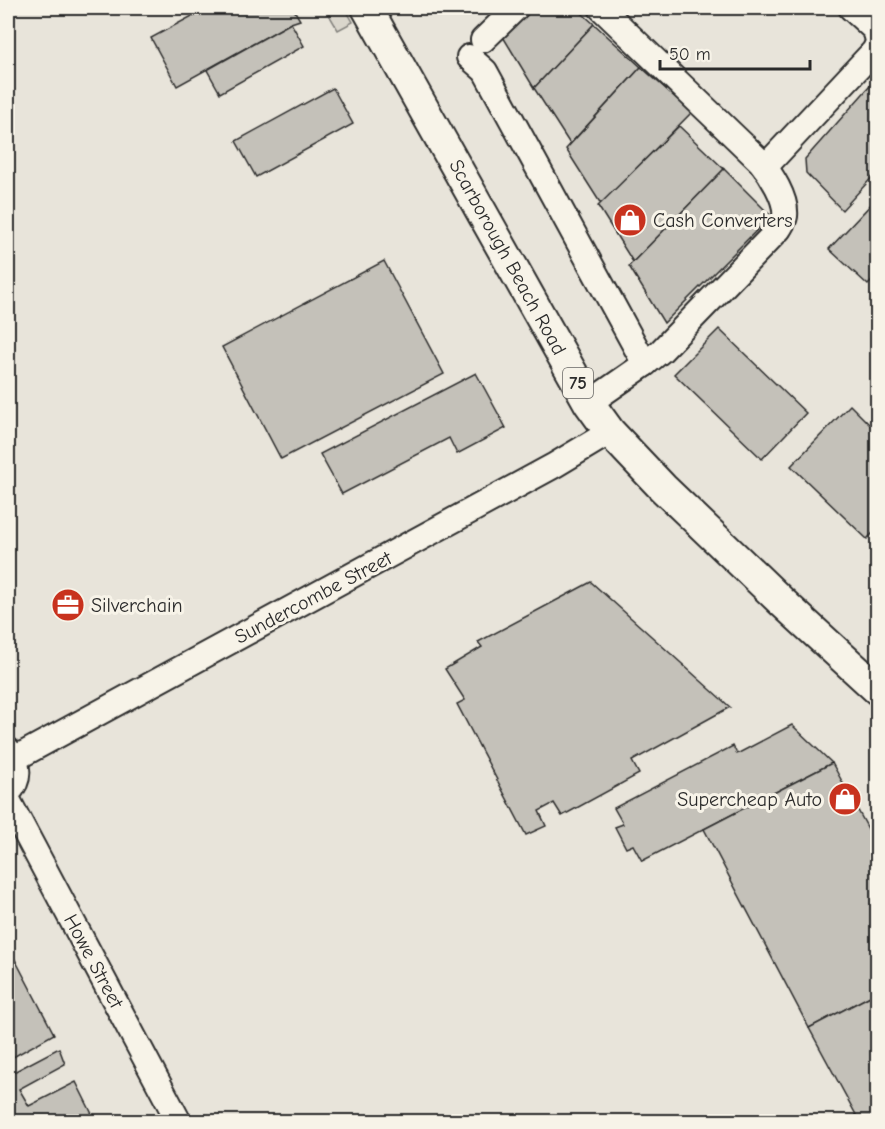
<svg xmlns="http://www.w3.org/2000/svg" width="885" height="1129" viewBox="0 0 885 1129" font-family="'Comic Neue',sans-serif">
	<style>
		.built { fill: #e8e4da }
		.green { fill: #dad6cc; stroke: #82807c; stroke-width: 1.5 }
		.building { fill: #c4c1b9; stroke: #2b2b2b; stroke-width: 1.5 }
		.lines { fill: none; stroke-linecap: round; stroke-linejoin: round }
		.minor-casing { stroke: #2b2b2b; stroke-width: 28 }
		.major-casing { stroke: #2b2b2b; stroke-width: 34 }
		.minor { stroke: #f7f3e8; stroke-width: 24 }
		.major { stroke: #f7f3e8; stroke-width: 30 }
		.labels { text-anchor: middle; stroke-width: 6; stroke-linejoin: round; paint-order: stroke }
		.shield { fill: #f7f3e8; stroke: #686764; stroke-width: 1.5 }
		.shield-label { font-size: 18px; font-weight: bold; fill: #2b2b2b }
		.poi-label { font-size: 20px; fill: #2b2b2b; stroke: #f7f3e8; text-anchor: start }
		.street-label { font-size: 20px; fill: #2b2b2b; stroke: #f7f3e8 }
	</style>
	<rect width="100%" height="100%" fill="#f7f3e8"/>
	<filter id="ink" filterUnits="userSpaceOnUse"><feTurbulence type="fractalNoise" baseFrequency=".0167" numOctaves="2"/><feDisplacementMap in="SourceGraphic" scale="12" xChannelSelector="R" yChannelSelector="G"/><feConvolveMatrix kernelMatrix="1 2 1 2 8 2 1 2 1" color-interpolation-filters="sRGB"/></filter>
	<g filter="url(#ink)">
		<rect class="built" x="8" y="8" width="869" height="1113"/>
		<path class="green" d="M325 8H345L353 22 338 30Z"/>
		<g class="building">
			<path d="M207 8H293L300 20 291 23 177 86 151 38Z"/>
			<path d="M527 8H576L594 24 534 88 502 35Z"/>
			<path d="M291 23 304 46 220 93 207 70Z"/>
			<path d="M594 24 641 67 570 144 534 88Z"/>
			<path d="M641 67 692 112 601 204 566 149Z"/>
			<path d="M878 77V171L842 210 806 173 805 159Z"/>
			<path d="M333 88 353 124 256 177 236 141Z"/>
			<path d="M679 126 724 169 633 262 598 206Z"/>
			<path d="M724 169 771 216 664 323 629 266Z"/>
			<path d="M878 197V275L868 285 829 249Z"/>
			<path d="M384 261 444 374 281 459 222 347Z"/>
			<path d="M719 329 806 413 762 459 674 374Z"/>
			<path d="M476 373 506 428 457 454 449 438 342 494 320 454Z"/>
			<path d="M850 405 878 433V528L867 539 791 466Z"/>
			<path d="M591 582 730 707 632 761 639 774 562 816 554 803 539 811 546 826 526 835 457 704 465 700 445 669 482 647 478 642Z"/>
			<path d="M792 725 832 763 642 861 633 845 626 848 615 827 623 824 614 808 733 746 737 754Z"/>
			<path d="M832 763 878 847V992L809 1028 704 829Z"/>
			<path d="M8 946 54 1034 8 1060Z"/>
			<path d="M878 992V1115L866 1122H860L809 1028Z"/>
			<path d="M59 1048 65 1064 19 1089 29 1106 76 1082 96 1122H8V1075Z"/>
		</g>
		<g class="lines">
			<defs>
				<g id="minor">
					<path d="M851 8 875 30 878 40"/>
					<path d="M483 40 516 8"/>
					<path d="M469 57 485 71 645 364"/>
					<path d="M765 167 874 51 878 43"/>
					<path d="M589 403 645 364 661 351 779 229C781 225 784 222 785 216 787 199 771 174 760 161L601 8"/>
					<path d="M8 750C20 764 21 780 8 793"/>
					<path d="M14 759 555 465 610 432"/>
					<path d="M8 800 179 1122"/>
				</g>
				<path id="major" d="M367 8 589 403 610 432 663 488 782 602 878 690"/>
			</defs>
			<use href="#minor" class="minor-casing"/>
			<use href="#major" class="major-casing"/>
			<use href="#minor" class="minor"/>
			<use href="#major" class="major"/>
		</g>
	</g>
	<defs>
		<symbol id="shop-disc" viewBox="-11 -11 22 22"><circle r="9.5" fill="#c8321e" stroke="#f7f3e8"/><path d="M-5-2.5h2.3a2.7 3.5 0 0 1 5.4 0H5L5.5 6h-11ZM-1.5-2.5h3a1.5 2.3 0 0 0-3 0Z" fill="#fff"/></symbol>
		<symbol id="office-disc" viewBox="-11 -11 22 22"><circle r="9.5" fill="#c8321e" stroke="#f7f3e8"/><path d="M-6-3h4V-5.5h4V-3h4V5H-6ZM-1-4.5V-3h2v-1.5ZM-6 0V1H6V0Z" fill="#fff"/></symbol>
	</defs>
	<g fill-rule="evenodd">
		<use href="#shop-disc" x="611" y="201" width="38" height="38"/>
		<use href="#office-disc" x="49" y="586" width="38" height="38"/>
		<use href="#shop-disc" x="826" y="780" width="38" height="38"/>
	</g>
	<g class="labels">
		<rect class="shield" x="563" y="368" width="30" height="30" rx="4.5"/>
		<g class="shield-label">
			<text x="578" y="389">75</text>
		</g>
		<g class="poi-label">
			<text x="653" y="227">Cash Converters</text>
			<text x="91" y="612">Silverchain</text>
			<text x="822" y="806" text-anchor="end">Supercheap Auto</text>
		</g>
		<g class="street-label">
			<text transform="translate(508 257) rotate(61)" y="7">Scarborough Beach Road</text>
			<text transform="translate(313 597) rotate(-28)" y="7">Sundercombe Street</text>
			<text transform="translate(94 961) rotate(62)" y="7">Howe Street</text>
		</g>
	</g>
	<rect width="885" height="1129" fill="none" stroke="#f7f3e8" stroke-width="30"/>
	<rect x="15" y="15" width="855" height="1099" fill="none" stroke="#2b2b2b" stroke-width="2" filter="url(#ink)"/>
	<path d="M660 60v9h150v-9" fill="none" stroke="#2b2b2b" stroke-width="3"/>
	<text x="669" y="60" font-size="18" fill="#2b2b2b" stroke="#f7f3e8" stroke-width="4.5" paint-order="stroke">50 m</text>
</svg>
